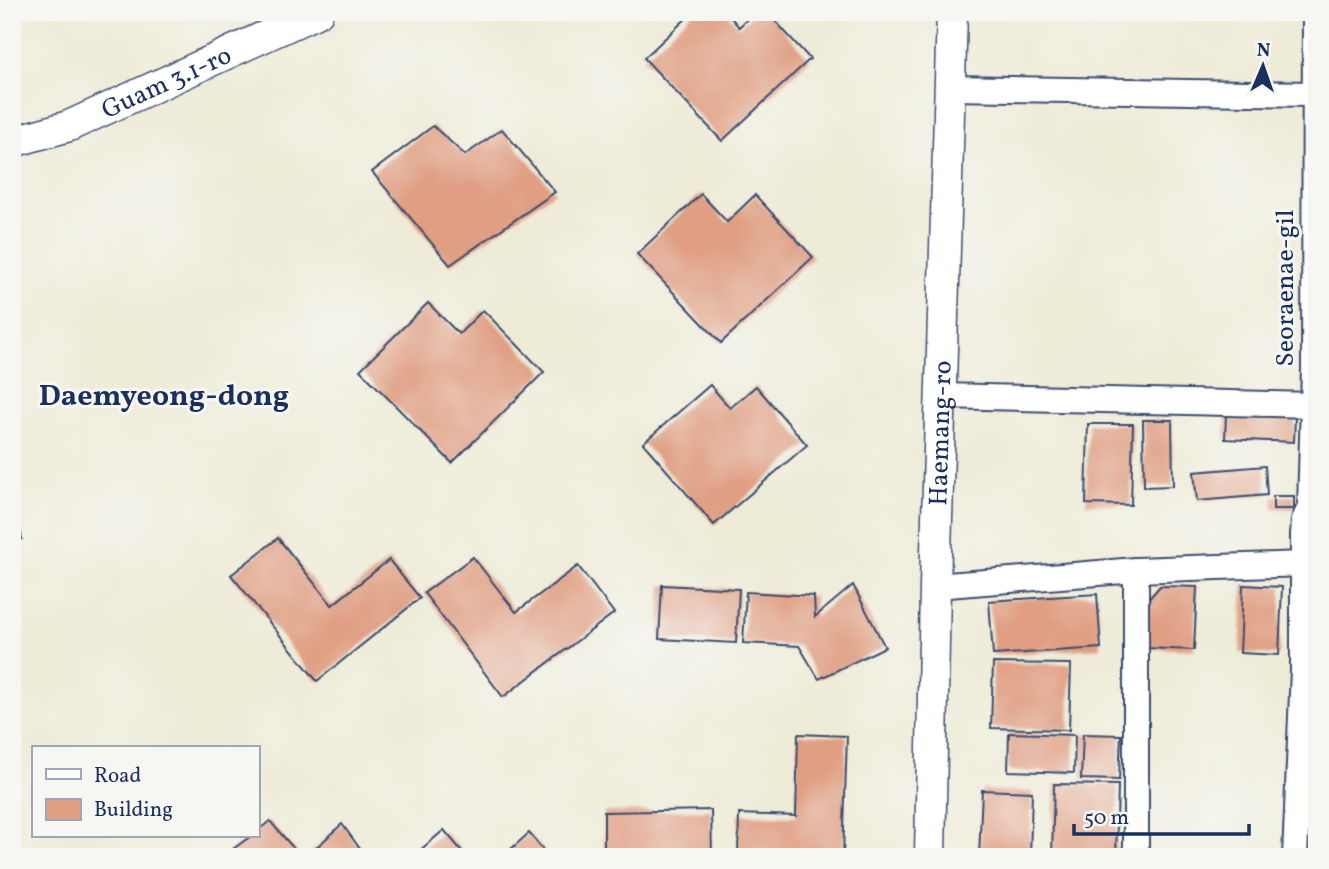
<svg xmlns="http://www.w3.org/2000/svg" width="1329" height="869" viewBox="0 0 1329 869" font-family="Vollkorn,serif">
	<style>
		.building { fill: #e09f83 }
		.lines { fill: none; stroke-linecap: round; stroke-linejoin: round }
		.minor-casing { stroke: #3b4b70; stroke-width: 28 }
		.tertiary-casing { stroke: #3b4b70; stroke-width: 33 }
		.minor { stroke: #fff; stroke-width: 24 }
		.tertiary { stroke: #fff; stroke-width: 30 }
		.labels { text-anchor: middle; stroke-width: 6; stroke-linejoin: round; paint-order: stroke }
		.street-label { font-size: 26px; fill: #1b2f5e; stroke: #f6f6f2 }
		.quarter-label { font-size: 30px; font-weight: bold; fill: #1b2f5e; stroke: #f6f6f2 }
	</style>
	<rect width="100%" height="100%" fill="#f6f6f2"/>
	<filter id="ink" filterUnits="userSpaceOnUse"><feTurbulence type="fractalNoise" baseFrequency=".0143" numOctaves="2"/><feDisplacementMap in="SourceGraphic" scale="14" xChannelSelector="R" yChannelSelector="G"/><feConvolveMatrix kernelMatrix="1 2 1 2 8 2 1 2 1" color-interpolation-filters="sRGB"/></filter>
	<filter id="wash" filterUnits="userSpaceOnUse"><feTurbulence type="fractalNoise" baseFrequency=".00686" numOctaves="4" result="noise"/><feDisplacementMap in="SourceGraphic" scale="28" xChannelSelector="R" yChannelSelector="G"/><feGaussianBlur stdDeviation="1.57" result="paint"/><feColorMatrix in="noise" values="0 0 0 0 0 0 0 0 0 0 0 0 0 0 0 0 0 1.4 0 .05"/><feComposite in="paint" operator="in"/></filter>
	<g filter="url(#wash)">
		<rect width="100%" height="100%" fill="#eeebd7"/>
		<g id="blocks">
			<g class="building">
				<path d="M693 12H726L739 27 755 12H767L810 59 722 141 644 58Z"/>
				<path d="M433 126 465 155 502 129 555 192 450 265 372 172Z"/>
				<path d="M701 194 727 222 755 195 813 257 721 343 637 254Z"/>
				<path d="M428 303 459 334 483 310 544 372 452 463 360 370Z"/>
				<path d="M710 385 730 408 756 386 807 445 714 525 643 443Z"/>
				<path d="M1226 414 1295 417 1294 442 1225 439Z"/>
				<path d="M1143 420H1172L1173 486 1144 487Z"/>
				<path d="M1088 424H1133L1131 505 1086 504Z"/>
				<path d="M1265 466 1267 495 1197 501 1194 472Z"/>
				<path d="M12 491 22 539 12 541Z"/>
				<rect x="1273" y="496" width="21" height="13"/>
				<path d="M278 538 332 605 389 560 420 598 317 681 231 575Z"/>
				<path d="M473 557 516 612 578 566 614 613 503 697 424 593Z"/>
				<path d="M662 585 739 589 736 643 659 639Z"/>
				<path d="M853 585 885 647 819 679 799 646 743 643 746 592 814 596 815 617Z"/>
				<path d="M1243 585 1282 587 1279 655 1240 653Z"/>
				<path d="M1160 586 1197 587 1194 650 1145 648 1147 601Z"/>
				<path d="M1097 594 1101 648 993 655 989 601Z"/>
				<path d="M14 647 19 693H12V648Z"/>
				<path d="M993 663 1071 664 1069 730 991 728Z"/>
				<path d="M1311 672H1317V729H1309Z"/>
				<path d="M1009 733 1075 735 1074 773 1008 771Z"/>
				<path d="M798 734 847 736 843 857 738 854 739 814 796 816Z"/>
				<path d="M1083 734 1121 735 1119 780 1081 779Z"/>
				<path d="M1310 734H1317V779H1309Z"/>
				<path d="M1054 784 1118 785 1116 857H1052Z"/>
				<path d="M982 790 1032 792 1030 857H979Z"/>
				<path d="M711 810 712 857H604V812Z"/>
				<path d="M270 821 301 857H222L251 836H257V831Z"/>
				<path d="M342 824 366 857H306Z"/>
				<path d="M444 830 467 857H412Z"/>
				<path d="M529 833 549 857H502Z"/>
			</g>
		</g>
	</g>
	<g filter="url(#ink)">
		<use href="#blocks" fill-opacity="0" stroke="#3b4b70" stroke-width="2"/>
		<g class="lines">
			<defs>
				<g id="minor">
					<path d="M951 88 1314 94"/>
					<path d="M941 396 1312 405"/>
					<path d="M935 586 1136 570 1304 564"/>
					<path d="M1136 857V570"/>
					<path d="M1295 857 1303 670V535L1304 520 1310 507 1314 370 1315 12"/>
				</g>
				<g id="tertiary">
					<path id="s1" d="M12 142 69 126 318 12"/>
					<path id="s2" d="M930 857 935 586 952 12"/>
				</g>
			</defs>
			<use href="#minor" class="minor-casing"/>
			<use href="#tertiary" class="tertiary-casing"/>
			<use href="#minor" class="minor"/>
			<use href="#tertiary" class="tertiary"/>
		</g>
	</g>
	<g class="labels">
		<g class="street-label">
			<text dy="9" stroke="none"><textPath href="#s1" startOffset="166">Guam 3.1-ro</textPath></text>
			<text transform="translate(1284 288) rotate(-90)" y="9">Seoraenae-gil</text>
			<text dy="9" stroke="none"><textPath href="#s2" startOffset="424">Haemang-ro</textPath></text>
		</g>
		<g class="quarter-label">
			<text x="164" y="405">Daemyeong-dong</text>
		</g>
	</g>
	<rect width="1329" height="869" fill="none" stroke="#f6f6f2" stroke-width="42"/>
	<rect x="32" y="746" width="228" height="91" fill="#f6f6f2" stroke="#9ea6b7" stroke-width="2"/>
	<rect x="46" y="769" width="35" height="10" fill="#ffffff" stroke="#9ea6b7" stroke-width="2"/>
	<text x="94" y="782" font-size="21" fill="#1b2f5e">Road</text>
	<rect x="46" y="799" width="35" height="21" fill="#e09f83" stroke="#9ea6b7" stroke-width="2"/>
	<text x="94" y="816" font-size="21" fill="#1b2f5e">Building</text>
	<g transform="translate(1263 66) rotate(2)" stroke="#f6f6f2" stroke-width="5" paint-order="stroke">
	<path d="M0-5L12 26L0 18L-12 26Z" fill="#1b2f5e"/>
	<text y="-10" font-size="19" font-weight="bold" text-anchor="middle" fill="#1b2f5e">N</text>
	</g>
	<path d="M1074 824v10h175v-10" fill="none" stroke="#1b2f5e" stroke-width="3.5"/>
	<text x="1084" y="824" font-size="21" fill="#1b2f5e" stroke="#f6f6f2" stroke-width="5" paint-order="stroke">50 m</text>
</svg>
